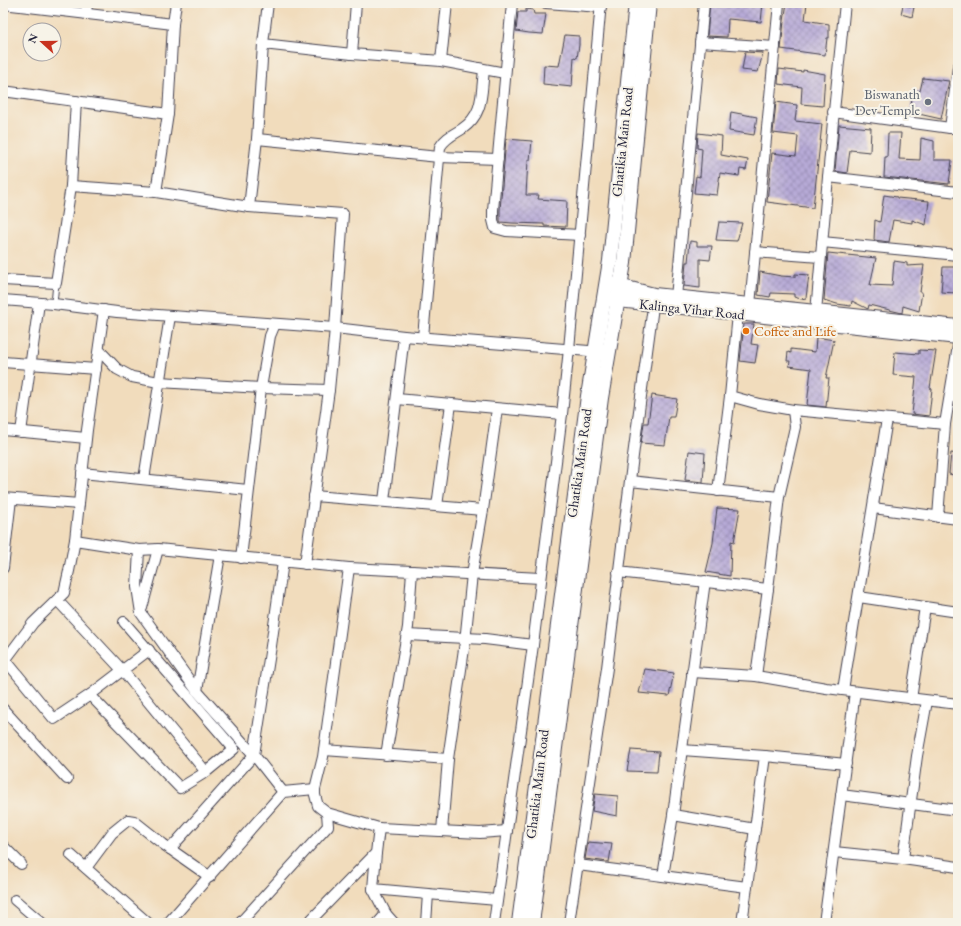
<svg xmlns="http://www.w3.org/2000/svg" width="961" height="926" viewBox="0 0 961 926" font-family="'EB Garamond',serif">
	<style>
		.building { fill: url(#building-cross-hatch) }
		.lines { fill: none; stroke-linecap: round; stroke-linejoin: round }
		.lane-casing { stroke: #413e4e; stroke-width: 7 }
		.street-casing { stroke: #413e4e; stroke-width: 12 }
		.secondary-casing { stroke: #413e4e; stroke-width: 16 }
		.lane { stroke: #fff; stroke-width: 5 }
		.street { stroke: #fff; stroke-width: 10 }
		.secondary { stroke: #fff; stroke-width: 14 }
		.worship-dot { fill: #6b7280; stroke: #f7f3e8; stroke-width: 1.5 }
		.food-dot { fill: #e8710a; stroke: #f7f3e8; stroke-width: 1.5 }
		.labels { text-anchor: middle; stroke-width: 4; stroke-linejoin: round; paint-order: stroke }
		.worship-label { font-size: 14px; fill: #5b616d; stroke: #f7f3e8; text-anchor: end }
		.street-label { font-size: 14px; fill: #22223b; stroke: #f7f3e8 }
		.food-label { font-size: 14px; fill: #c56008; stroke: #f7f3e8; text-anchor: start }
	</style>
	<defs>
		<pattern id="building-cross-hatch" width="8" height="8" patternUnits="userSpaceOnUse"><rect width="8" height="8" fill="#b7aad7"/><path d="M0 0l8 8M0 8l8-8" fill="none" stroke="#948ab0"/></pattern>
	</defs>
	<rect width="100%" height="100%" fill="#f7f3e8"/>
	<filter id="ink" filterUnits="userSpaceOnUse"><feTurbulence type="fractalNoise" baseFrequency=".025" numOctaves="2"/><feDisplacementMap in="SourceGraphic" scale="8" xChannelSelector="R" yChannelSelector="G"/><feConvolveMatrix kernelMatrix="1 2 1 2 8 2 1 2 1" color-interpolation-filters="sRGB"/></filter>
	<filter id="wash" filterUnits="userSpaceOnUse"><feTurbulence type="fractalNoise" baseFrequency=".012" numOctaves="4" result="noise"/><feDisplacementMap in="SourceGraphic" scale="16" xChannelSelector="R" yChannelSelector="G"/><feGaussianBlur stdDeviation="0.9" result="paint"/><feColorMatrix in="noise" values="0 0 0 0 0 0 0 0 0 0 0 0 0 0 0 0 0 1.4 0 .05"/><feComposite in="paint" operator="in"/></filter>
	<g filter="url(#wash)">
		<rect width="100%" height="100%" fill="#f1dcbc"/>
		<g id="blocks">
			<g class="building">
				<path d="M710 3H763L761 22 728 19 727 37 707 36Z"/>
				<path d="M787 3H807L805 20 829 24V38H827L825 55 781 49 784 21Z"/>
				<path d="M903 5 914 7 912 17 901 14Z"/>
				<path d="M526 9 533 10 534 14H546L543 34 529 33 516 31 518 12H526Z"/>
				<path d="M565 35 579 36V45L577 58 574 57 572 87 543 84 544 65 559 66Z"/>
				<path d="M745 52 763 53 758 72 742 70Z"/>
				<path d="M779 69 803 72V70L825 74 823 106 801 104 802 87 778 84Z"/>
				<path d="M923 78 949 81 941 119 910 112 913 91H920Z"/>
				<path d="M776 102 797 105 795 121 822 124 813 208 767 202 772 153 796 156 798 136 773 133Z"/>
				<path d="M731 112 757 117 754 135 729 131Z"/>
				<path d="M839 125 871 128 870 152 850 150 847 173 835 171Z"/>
				<path d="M698 133 722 136 721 155 748 160 746 170 740 169 739 176 720 173 717 195 694 193 696 176 700 177 702 149 697 148Z"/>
				<path d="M888 133H901L899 159 920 160 921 138 934 141V160H952L949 184 884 177 885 157H887Z"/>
				<path d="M506 139 532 141 530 160H528L526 195H539L538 199 567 201 566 227 544 226V224L512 223 500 222V210Z"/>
				<path d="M884 195 897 197V198L929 201 926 225 912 220V223L893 220 889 242 874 240 875 220 880 222Z"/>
				<path d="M719 222 742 223 737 241 716 240Z"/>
				<path d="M690 241 697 242V246H712L710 260 700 259V288L684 286 686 262H688Z"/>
				<path d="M828 253 876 258 870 285 892 286 894 261 907 263V266L924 265 920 292H922L919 311 903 306 902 313 869 305 868 309 852 301 851 306 837 304 824 300Z"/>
				<path d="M943 267H958L956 293 941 292Z"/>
				<path d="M760 272 781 276 795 277V274L809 275 806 298 801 299 794 297V294L771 293 770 297 758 295Z"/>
				<path d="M744 324H754L751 344 758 345 755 363 740 361Z"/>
				<path d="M816 337 834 340 826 378H829L826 407 807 405 811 369 789 366 790 361H787L788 352 791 353V349L815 352Z"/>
				<path d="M919 350 936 351 930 388 932 389 929 416 912 414 916 377 893 375 895 352 919 354Z"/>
				<path d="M652 395 677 399 674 417H669L665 445 641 443 644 423H648Z"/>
				<path d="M689 451 705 453 703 482 685 480Z"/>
				<path d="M951 453 958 454V476L949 474Z"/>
				<path d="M717 508 740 509 734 542 731 541 730 576 706 572 713 543Z"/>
				<path d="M645 669 674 673 669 696 639 693Z"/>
				<path d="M631 750 659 752 657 772 627 771Z"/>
				<path d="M595 794 618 796 617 816 592 811Z"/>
				<path d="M588 842 612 844 609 862 585 859Z"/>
			</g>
		</g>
	</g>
	<g filter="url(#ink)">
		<use href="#blocks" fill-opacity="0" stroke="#413e4e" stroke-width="1"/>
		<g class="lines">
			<defs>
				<path id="lane" d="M54 304 56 283"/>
				<g id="street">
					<path d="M268 3 263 44 352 54"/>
					<path d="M356 3 352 54 441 61 505 73"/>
					<path d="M512 3 493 210V220L495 228 506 231 580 235"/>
					<path d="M546 3 601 7"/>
					<path d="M3 4 173 24"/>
					<path d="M86 14 87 3"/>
					<path d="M700 42 775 47"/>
					<path d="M441 61 447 3"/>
					<path d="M958 67 950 128H958"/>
					<path d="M3 91 168 114 156 192"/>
					<path d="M833 112 950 128"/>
					<path d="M168 114 173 24 176 3"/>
					<path d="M257 139 439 157 498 159"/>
					<path d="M828 177 958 192"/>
					<path d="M71 186 156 192 249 207 343 214 335 328 329 390 305 564"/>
					<path d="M249 207 257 139 263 44"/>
					<path d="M822 242 958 255"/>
					<path d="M755 252 820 257"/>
					<path d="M3 280 56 283 71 186 76 101"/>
					<path d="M676 297 704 3"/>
					<path d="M3 300 54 304 117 312 335 328 404 336 601 352"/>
					<path d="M750 305 779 3"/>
					<path d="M816 312 833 121 845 3"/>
					<path d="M738 314 730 396 759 404 793 410 945 424"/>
					<path d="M423 337 440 147C445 138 454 134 462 129 484 114 481 94 484 70"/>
					<path d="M99 350 117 369 132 377 159 382 261 388 329 390"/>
					<path d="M3 362 96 369"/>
					<path d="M397 399 562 414"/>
					<path d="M793 410 795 427 779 497 768 589 756 676 826 688 958 704"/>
					<path d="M3 430 86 438"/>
					<path d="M21 432 39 303"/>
					<path d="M82 473 248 490"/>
					<path d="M144 479 170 316"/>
					<path d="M630 481 779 497"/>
					<path d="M718 491 730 396"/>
					<path d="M314 496 483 510"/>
					<path d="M3 498 79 504"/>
					<path d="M384 501 404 336"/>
					<path d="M437 506 451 404"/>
					<path d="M873 508 958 519"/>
					<path d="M938 517 945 424 958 346"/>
					<path d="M75 540 139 550 158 549 349 568 323 757 315 789V795L318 806 327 813 379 828 480 833 507 831"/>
					<path d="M139 550 137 587 141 613 197 691 254 755 170 849"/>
					<path d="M241 558 261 388 270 336 275 324"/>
					<path d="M283 562 271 646 254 755 283 792"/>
					<path d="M3 568 11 499"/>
					<path d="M349 568 412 571 408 627 386 755"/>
					<path d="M412 571 540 578"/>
					<path d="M618 572 768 589"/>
					<path d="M859 597 958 612"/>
					<path d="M57 600 123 671 206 772 234 749 124 622"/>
					<path d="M142 608 158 549"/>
					<path d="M407 635 485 639 533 645"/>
					<path d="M3 657 54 719 90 695 180 788 206 772"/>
					<path d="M3 663 33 623 64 593 69 571 75 540 87 430 104 310"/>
					<path d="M692 672 756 676"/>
					<path d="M843 690 887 419"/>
					<path d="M197 691 220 555"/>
					<path d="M90 695 149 650"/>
					<path d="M911 699 925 607"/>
					<path d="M3 709 67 779"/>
					<path d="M324 750 448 759"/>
					<path d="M682 750 765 756 742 923"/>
					<path d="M765 756 846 764"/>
					<path d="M841 795 958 810"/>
					<path d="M673 815 755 829"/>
					<path d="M442 831 448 759 465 642 472 574 483 510 497 409"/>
					<path d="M3 846 21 864"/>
					<path d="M834 852 903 859 958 867"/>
					<path d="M376 853 373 889 428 894 426 923"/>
					<path d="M71 855 148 923"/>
					<path d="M903 859 917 756 927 701"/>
					<path d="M578 865 747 887"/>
					<path d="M86 868 112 833 128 820 134 821 163 844 210 877"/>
					<path d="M663 876 673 815 705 581"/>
					<path d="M373 889 386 914"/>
					<path d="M428 894 497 900"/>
					<path d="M15 900 42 923"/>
					<path d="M168 923 283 792 315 789"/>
					<path d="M240 923 328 826 327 813"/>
					<path d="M308 923 376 853 379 828"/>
					<path d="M378 923 386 914 394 923"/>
					<path d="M494 923 533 645 562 414 569 349 601 3"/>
					<path d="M569 923 607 668 633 456 654 299"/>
					<path d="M824 923 855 692"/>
				</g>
				<g id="secondary">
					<path d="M611 284 654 295 958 327"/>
					<path d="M609 299 958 337"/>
					<path d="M519 923 588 396 610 261 636 3"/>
					<path d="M532 923 601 398 624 263 649 3"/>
				</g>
			</defs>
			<use href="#lane" class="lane-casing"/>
			<use href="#street" class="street-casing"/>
			<use href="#secondary" class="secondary-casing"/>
			<use href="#lane" class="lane"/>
			<use href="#street" class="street"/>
			<use href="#secondary" class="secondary"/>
		</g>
	</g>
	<circle class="worship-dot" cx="928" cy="102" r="4"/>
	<circle class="food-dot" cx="746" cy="331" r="4"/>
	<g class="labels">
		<g class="worship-label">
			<text x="920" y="99">Biswanath<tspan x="920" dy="16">Dev Temple</tspan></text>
		</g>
		<g class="street-label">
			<text transform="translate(622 142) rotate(-84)" y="5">Ghatikia Main Road</text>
			<text transform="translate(692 309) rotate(6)" y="5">Kalinga Vihar Road</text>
			<text transform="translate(579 463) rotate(-82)" y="5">Ghatikia Main Road</text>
			<text transform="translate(537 784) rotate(-83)" y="5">Ghatikia Main Road</text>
		</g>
		<g class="food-label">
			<text x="754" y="336">Coffee and Life</text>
		</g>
	</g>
	<rect width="961" height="926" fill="none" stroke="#f7f3e8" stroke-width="16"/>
	<g transform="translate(42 42) rotate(291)"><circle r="19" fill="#f7f3e8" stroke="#a29fa3"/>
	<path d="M0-3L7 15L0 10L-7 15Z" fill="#c8321e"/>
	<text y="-6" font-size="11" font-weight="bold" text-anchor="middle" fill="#22223b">N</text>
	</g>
</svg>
